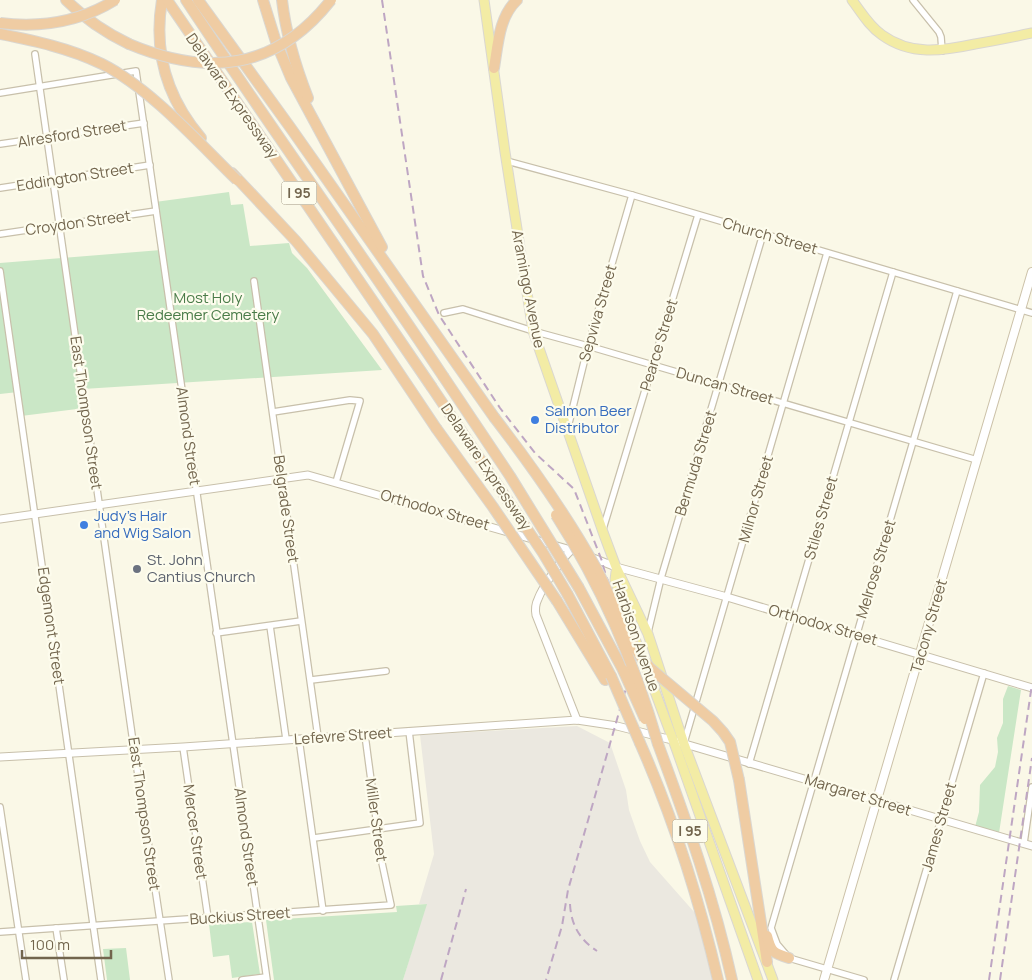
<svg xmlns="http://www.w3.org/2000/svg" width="1032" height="980" viewBox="0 0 1032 980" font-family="Manrope,sans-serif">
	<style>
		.industrial { fill: #ebe8e0 }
		.green { fill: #cae7c6 }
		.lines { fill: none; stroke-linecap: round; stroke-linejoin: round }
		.minor-casing { stroke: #c8c0ab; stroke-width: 8 }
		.tertiary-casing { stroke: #c8c0ab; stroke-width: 9 }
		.secondary-casing { stroke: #ccc2a9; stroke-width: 10 }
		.primary-casing { stroke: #dad7d1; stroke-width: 11 }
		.motorway-casing { stroke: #dad7d1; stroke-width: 12 }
		.minor { stroke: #fff; stroke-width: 5.5 }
		.tertiary { stroke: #fff; stroke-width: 7 }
		.secondary { stroke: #fff; stroke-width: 8 }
		.primary { stroke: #f3eca5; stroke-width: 9 }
		.motorway { stroke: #efcca3; stroke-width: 10 }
		.rail { stroke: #bea6c3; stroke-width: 2; stroke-dasharray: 8 5; stroke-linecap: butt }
		.motorway-bridge-casing { stroke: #dad7d1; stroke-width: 12; stroke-linecap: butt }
		.motorway-bridge { stroke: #efcca3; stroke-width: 10 }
		.shop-dot { fill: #3f7fe0; stroke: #fdfced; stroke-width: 2 }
		.worship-dot { fill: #6b7280; stroke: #fdfced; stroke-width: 2 }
		.labels { text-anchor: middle; stroke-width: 4.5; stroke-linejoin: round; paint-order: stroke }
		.shield { fill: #fdfced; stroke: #9c927d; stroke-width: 1 }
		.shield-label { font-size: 14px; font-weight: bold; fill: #72654d }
		.street-label { font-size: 15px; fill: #72654d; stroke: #fdfced }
		.park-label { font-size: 15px; fill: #4a7c49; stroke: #fdfced }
		.shop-label { font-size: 15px; fill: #366cbe; stroke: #fdfced; text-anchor: start }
		.worship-label { font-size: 15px; fill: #5b616d; stroke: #fdfced; text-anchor: start }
	</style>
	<rect width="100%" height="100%" fill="#faf8e7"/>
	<path class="industrial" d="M577 726 610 743 626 790 629 810 640 841 650 862 695 913 706 937 714 980H403L426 904H419L434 854 420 735Z"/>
	<g class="green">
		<path d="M229 192 231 205 243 204 250 246 289 243 292 253 307 268 382 370 83 389 85 408 21 416 18 392 0 394V263L161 250 155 202Z"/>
		<path d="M1008 686 1021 690 999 833 975 827 979 812 980 785 995 767 998 752 997 738 1003 723V699Z"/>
		<path d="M427 904 403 980H274L266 920 397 912 396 906Z"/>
		<path d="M252 922 260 974 232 978 229 955 213 957 209 924Z"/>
		<path d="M126 948 130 980H107L103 949Z"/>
	</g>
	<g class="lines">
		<defs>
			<g id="minor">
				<path d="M913 0 939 32 941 37 942 51"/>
				<path d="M35 54 134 749 169 980"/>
				<path d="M0 93 136 71 267 980"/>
				<path d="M0 144 144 123"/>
				<path d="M507 161 632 195 1032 313"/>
				<path d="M0 188 150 165"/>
				<path d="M0 234 156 211"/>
				<path d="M0 271 101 980"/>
				<path d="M254 281 318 737"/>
				<path d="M444 313 463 309 533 331 588 346 977 460"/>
				<path d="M273 412 350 400 360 401 336 482"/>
				<path d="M568 427 588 346 632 195"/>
				<path d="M603 529 698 215"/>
				<path d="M270 626 286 739"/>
				<path d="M648 632 661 578 763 234"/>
				<path d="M216 633 301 621"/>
				<path d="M311 680 386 671"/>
				<path d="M299 739 323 911"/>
				<path d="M684 743 827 253"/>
				<path d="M183 747 208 918"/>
				<path d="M749 764 893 272"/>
				<path d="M0 807 26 980"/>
				<path d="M314 838 420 823 409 731"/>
				<path d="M1024 843 1032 787"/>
				<path d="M56 928 64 980"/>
				<path d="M0 932 391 905 382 863 365 735"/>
				<path d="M242 980 266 977"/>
				<path d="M864 980 789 958 777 944 771 928 957 291"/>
				<path d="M894 980 984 673"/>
			</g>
			<g id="tertiary">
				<path d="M0 519 308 475 578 552"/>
				<path d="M573 549C563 556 542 588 538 599 535 605 535 610 536 615L577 720"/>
				<path d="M588 556 616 567 727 597 1032 688"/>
				<path d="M0 757 183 747 577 720 617 726 668 739 1032 846"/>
			</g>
			<path id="secondary" d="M824 980 1032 272"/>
			<g id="primary">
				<path d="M484 0 505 152 533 331 603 532 616 567 648 634 684 744 773 980"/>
				<path d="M852 0C861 12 869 26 882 35 911 56 942 51 975 44 994 41 1013 37 1032 33"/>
				<path d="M616 572 615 580 639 650"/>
				<path d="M644 662 676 748 758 980"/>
			</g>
			<g id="motorway">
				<path d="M66 0C85 19 106 33 129 44"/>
				<path d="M162 0C153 53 167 98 201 138"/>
				<path d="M167 0 431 386"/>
				<path d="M186 0C270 127 359 250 443 376"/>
				<path d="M198 0 290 127 494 417"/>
				<path d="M263 0 276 42 291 78 382 247"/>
				<path d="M282 0C286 35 295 65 308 98"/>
				<path d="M494 68C498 44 499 17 517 0"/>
				<path d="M232 173 296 241 373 334 436 428"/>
				<path d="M579 588 623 670"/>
				<path d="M568 595 611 676"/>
				<path d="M557 601 605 680"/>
				<path d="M640 743C674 820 699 899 718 980"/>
				<path d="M658 744C687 822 714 899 732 980"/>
				<path d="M739 780 767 962"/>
				<path d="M767 936C771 952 773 953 789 958"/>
			</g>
		</defs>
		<use href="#minor" class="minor-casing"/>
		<use href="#tertiary" class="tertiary-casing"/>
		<use href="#secondary" class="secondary-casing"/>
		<use href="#primary" class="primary-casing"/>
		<use href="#motorway" class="motorway-casing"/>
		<use href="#minor" class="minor"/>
		<use href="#tertiary" class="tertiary"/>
		<use href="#secondary" class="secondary"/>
		<use href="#primary" class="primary"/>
		<use href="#motorway" class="motorway"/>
		<g class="rail">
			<path d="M382 0 423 276 439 315 500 408 535 453 574 489 602 561C607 584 619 605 625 627 631 645 629 663 628 681L568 890 562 926 546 980"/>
			<path d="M570 904C571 925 580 940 597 951"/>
			<path d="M441 980 466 889"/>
			<path d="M989 980 1032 684"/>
			<path d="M1000 980 1032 758"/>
		</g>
		<defs>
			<g id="motorway-bridge">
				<path d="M0 23C41 28 80 22 115 0"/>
				<path d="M0 34C35 41 69 48 102 64 150 88 198 142 237 180"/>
				<path d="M129 44C208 77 276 70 331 0"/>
				<path d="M443 376 510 476 579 588"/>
				<path d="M431 386 543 553 568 595"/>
				<path d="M494 417C531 465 566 514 596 568 614 601 624 640 650 668L713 721 723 732 730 742 739 780"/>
				<path d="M436 428 493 507 557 601"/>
				<path d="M556 515C601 585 635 664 658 744"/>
				<path d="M623 670 645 719"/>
				<path d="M611 676 640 743"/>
			</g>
		</defs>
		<use href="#motorway-bridge" class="motorway-bridge-casing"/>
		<use href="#motorway-bridge" class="motorway-bridge"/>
	</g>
	<g class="shop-dot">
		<circle cx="535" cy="420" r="5"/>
		<circle cx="84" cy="525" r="5"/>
	</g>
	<circle class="worship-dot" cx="137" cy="569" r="5"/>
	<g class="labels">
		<g class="shield">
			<rect x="281.5" y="181.5" width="35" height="23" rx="4"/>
			<rect x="672.5" y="819.5" width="35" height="23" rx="4"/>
		</g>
		<g class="shield-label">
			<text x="299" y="198">I 95</text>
			<text x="690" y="836">I 95</text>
		</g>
		<g class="street-label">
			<text transform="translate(232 96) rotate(55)" y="5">Delaware Expressway</text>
			<text transform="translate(72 134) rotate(-9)" y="5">Alresford Street</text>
			<text transform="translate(75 177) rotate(-9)" y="5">Eddington Street</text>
			<text transform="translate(78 223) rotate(-8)" y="5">Croydon Street</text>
			<text transform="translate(770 236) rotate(16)" y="5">Church Street</text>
			<text transform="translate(528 289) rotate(79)" y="5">Aramingo Avenue</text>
			<text transform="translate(598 313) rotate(-74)" y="5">Sepviva Street</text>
			<text transform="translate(659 345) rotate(-73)" y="5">Pearce Street</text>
			<text transform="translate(725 386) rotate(16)" y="5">Duncan Street</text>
			<text transform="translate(86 413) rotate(82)" y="5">East Thompson Street</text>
			<text transform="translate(188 436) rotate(82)" y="5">Almond Street</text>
			<text transform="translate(696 463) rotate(-73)" y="5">Bermuda Street</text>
			<text transform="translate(486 467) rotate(56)" y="5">Delaware Expressway</text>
			<text transform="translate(756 499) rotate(-74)" y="5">Milnor Street</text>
			<text transform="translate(286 509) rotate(82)" y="5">Belgrade Street</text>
			<text transform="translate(435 510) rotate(16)" y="5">Orthodox Street</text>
			<text transform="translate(821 518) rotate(-74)" y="5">Stiles Street</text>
			<text transform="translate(876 569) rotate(-73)" y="5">Melrose Street</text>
			<text transform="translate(823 625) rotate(16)" y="5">Orthodox Street</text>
			<text transform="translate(51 626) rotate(82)" y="5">Edgemont Street</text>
			<text transform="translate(929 626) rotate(-74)" y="5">Tacony Street</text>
			<text transform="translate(636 636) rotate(71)" y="5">Harbison Avenue</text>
			<text transform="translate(343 736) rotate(-4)" y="5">Lefevre Street</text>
			<text transform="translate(858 795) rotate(17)" y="5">Margaret Street</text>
			<text transform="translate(144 814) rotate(82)" y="5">East Thompson Street</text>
			<text transform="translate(376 820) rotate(82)" y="5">Miller Street</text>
			<text transform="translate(939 827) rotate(-74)" y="5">James Street</text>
			<text transform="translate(195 832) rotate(82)" y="5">Mercer Street</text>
			<text transform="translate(246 837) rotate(82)" y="5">Almond Street</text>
			<text transform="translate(240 916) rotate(-4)" y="5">Buckius Street</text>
		</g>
		<g class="park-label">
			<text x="208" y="303">Most Holy<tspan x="208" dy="17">Redeemer Cemetery</tspan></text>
		</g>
		<g class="shop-label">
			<text x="545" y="416">Salmon Beer<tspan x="545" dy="17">Distributor</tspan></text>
			<text x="94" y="521">Judy's Hair<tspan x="94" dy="17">and Wig Salon</tspan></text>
		</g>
		<g class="worship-label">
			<text x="147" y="565">St. John<tspan x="147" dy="17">Cantius Church</tspan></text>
		</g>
	</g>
	<path d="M22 950v8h89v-8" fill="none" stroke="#72654d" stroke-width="2.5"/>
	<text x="30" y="950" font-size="15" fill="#72654d" stroke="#fdfced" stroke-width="4" paint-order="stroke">100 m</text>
</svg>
